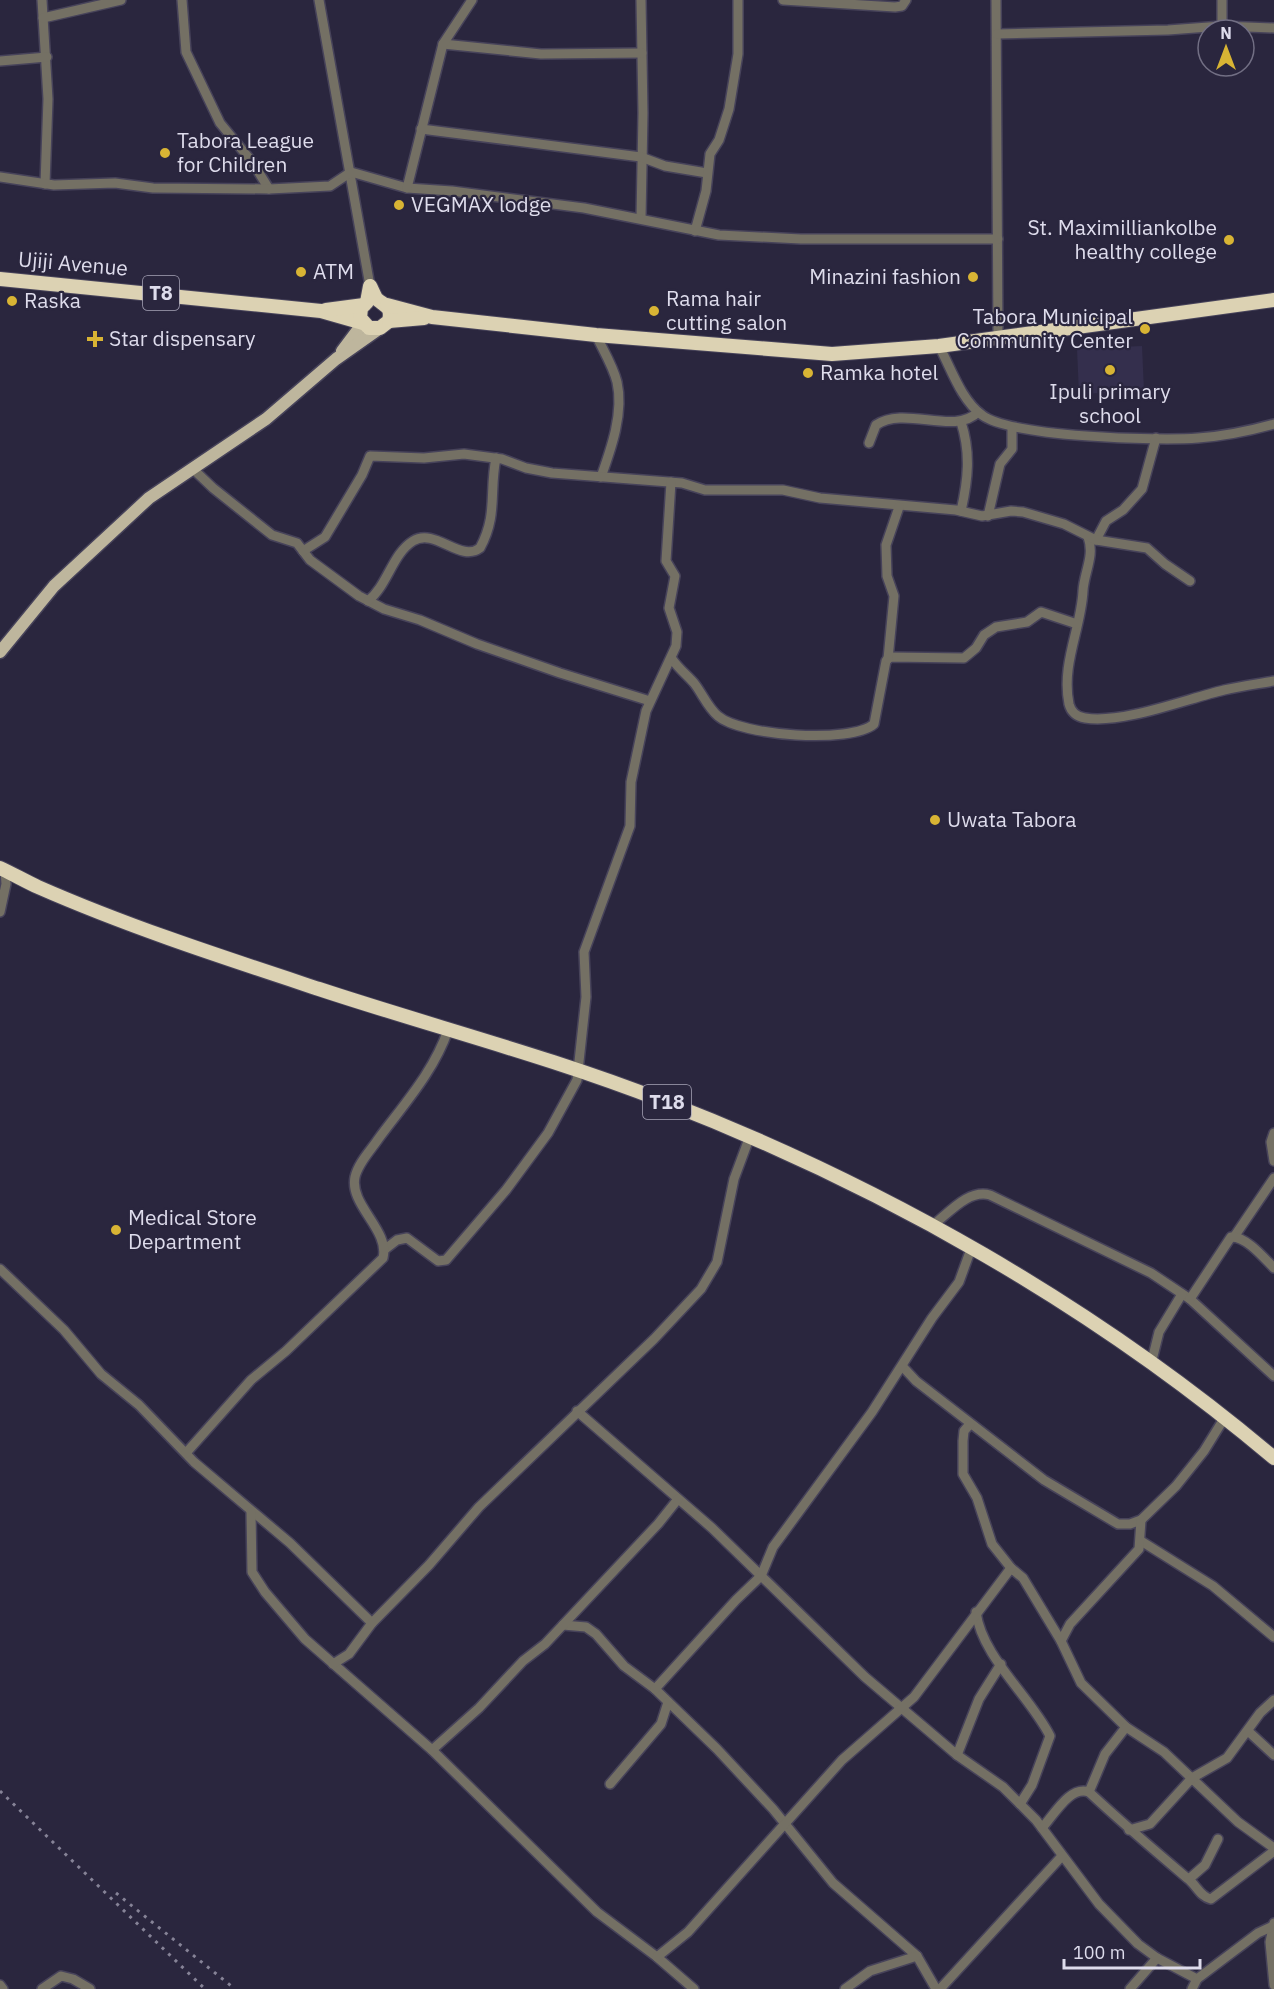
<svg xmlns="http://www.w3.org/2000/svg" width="1274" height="1989" viewBox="0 0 1274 1989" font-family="'IBM Plex Sans',sans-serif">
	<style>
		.built { fill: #342f4d }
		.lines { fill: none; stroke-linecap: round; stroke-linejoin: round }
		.minor-casing { stroke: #47435a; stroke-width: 12 }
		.major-casing { stroke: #47435a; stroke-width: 15 }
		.highway-casing { stroke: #47435a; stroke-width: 16 }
		.minor { stroke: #747064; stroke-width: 9 }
		.major { stroke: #beb69d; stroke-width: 12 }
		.highway { stroke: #dcd2b3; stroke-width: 14 }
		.rail { stroke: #868397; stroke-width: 3; stroke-dasharray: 3 6; stroke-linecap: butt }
		.poi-dot { fill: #d8b434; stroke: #2a263e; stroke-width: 2 }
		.labels { text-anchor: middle; stroke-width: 4.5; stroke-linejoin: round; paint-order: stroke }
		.shield { fill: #2a263e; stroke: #a8a5b8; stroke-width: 1.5 }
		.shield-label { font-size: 20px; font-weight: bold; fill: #dedcec }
		.poi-label { font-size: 21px; fill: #dedcec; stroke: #2a263e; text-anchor: start }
		.street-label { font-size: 21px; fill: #dedcec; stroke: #2a263e }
	</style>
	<rect width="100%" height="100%" fill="#2a263e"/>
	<path class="built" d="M1142 346 1144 391 1079 394 1077 349Z"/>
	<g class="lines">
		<defs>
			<g id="minor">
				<path d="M42 0 48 99 45 184"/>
				<path d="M182 0 186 52 220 123 253 163 269 189"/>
				<path d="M319 0 370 286"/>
				<path d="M641 0 643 113 641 218"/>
				<path d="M783 0 895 7 902 6 906 0"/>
				<path d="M996 0 998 338"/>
				<path d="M1222 0V26"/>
				<path d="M43 18 121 0"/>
				<path d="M997 34 1168 30 1222 26 1274 28"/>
				<path d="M443 44 541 54 642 53"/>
				<path d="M0 61 47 57"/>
				<path d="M421 129 641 157 665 166 707 173"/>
				<path d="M0 177 54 185 115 183 153 188 269 189 330 186 351 172 407 188 452 191 584 208 719 235 801 239H998"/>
				<path d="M407 188 443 44 472 0"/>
				<path d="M695 231 706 191 710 154 719 140 729 109 738 54V0"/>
				<path d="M596 335C603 350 613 366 617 382 624 413 611 449 601 477"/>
				<path d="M939 346C951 368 961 400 982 415 1011 437 1158 441 1198 438 1224 436 1249 431 1274 424"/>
				<path d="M869 443 876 425C905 405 954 436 978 412"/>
				<path d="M192 468 213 488 272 535 297 543 310 560 359 596 384 609 420 620 477 644 560 673 650 701"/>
				<path d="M961 511C968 480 971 453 961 422"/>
				<path d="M988 516 1000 464 1012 449V429"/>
				<path d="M1088 537C1095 556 1084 572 1083 591 1081 629 1061 664 1069 704 1071 712 1077 717 1085 718 1123 724 1186 699 1224 690 1241 686 1257 684 1274 681"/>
				<path d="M1096 540 1106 521 1123 510 1142 489 1156 438"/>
				<path d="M303 551 325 537 362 475 370 456 424 458 464 454 502 459 526 468 552 473 682 483 705 490H783L820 498 956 510 982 516 1011 511 1023 512 1064 524 1096 540 1147 548 1165 564 1190 581"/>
				<path d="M368 601C388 585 392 554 413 541 435 527 460 563 480 548 498 515 489 492 496 458"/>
				<path d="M672 659C678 668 687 675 694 683 702 693 708 708 718 716 741 736 851 744 874 724L886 661 889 657 964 658 976 648 984 635 996 627 1027 622 1041 612 1077 624"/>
				<path d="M888 659 894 596 887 576 886 545 899 507"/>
				<path d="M0 912 6 884 5 870"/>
				<path d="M1274 1133 1271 1142 1274 1161"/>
				<path d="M932 1226C949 1213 968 1189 990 1195L1151 1273 1190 1299 1274 1376"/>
				<path d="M1234 1237 1274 1178"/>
				<path d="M384 1250 397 1240 407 1238 438 1261 446 1260 506 1190 548 1133 577 1080 586 997 584 952 630 826 631 782 646 711 676 646 677 632 669 608 675 576 666 561 671 482"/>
				<path d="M0 1269 64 1330 101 1374 139 1405 194 1462 290 1543 372 1623"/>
				<path d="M1190 1299 1231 1237C1246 1236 1264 1258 1274 1268"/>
				<path d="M1151 1364 1159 1332 1182 1294"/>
				<path d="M903 1367 916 1381 1044 1480 1118 1524H1130L1141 1520 1176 1486 1204 1451 1225 1417"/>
				<path d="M577 1411 712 1528 865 1677 957 1755 1003 1787 1036 1820 1099 1904 1138 1944 1157 1958 1197 1979"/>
				<path d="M970 1424 964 1431 963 1441V1474L977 1498 992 1544 1011 1568 1023 1578 1061 1641 1081 1683 1126 1727 1164 1752 1238 1822 1274 1848"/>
				<path d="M186 1453 251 1380 286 1351 383 1258C390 1230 349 1205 355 1177 358 1163 371 1150 379 1138 405 1103 434 1071 448 1030"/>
				<path d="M251 1512 252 1572 265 1592 305 1639 432 1750 597 1912 657 1957 694 1989"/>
				<path d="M1141 1541 1213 1586 1274 1637"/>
				<path d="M976 1612C982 1657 1030 1696 1050 1736L1032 1785 1020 1804"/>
				<path d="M563 1625 586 1627 596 1634 624 1666 655 1689 717 1749 773 1809 833 1883 917 1956 936 1989"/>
				<path d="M1061 1641 1070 1624 1139 1549 1141 1520"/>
				<path d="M333 1664 349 1654 372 1623 429 1565 479 1507 654 1339 701 1289 717 1262 734 1179 750 1136"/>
				<path d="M655 1689 736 1600 761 1576 773 1547 872 1412 932 1318 959 1282 971 1249"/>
				<path d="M1248 1731 1274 1755"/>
				<path d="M432 1750 479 1708 523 1661 545 1644 658 1524 678 1499"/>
				<path d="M957 1755 979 1699 1001 1664"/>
				<path d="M610 1784 661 1724 668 1702"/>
				<path d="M1089 1792 1105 1754 1126 1727"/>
				<path d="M1042 1828C1054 1815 1070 1785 1089 1792 1121 1822 1154 1850 1187 1878 1196 1884 1200 1897 1211 1899L1274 1851"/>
				<path d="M1129 1830 1150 1824 1192 1778 1227 1758 1260 1713 1274 1700"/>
				<path d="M1189 1879 1205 1865 1218 1839"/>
				<path d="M1274 1923 1270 1942 1274 1985"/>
				<path d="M657 1957 688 1932 842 1760 914 1697 1011 1568"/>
				<path d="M0 1985 3 1989"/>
				<path d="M42 1989 61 1976 73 1979 90 1989"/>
				<path d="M845 1989 870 1971 917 1956"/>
				<path d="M940 1989 1062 1856"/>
				<path d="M1130 1989 1157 1958"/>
				<path d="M1192 1989 1197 1979 1258 1933 1273 1926"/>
			</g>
			<g id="major">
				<path d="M342 351 363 323"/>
				<path d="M0 652 54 586 149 498 266 419 336 359 380 328"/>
			</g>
			<g id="highway">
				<path d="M0 279 321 311 363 323"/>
				<path d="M370 286C372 289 375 298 378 300 387 307 392 308 389 321L380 328H369L360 318 361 308 367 302Z"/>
				<path d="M387 305 432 317 596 335 832 354 939 346 1274 300"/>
				<path d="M326 310 364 305"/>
				<path d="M389 321 424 318"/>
				<path d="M0 868C13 874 25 881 38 887 129 927 225 958 319 989 434 1027 551 1057 663 1101 883 1186 1094 1306 1274 1458"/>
			</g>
		</defs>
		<use href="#minor" class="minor-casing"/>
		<use href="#major" class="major-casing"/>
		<use href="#highway" class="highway-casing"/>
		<use href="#minor" class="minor"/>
		<use href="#major" class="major"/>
		<use href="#highway" class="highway"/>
		<g class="rail">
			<path d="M0 1791 205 1989"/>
			<path d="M116 1893 235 1989"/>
		</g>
	</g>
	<g class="poi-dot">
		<circle cx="165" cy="153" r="6"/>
		<circle cx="399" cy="205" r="6"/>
		<circle cx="1229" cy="240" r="6"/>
		<circle cx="301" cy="272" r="6"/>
		<circle cx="973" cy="277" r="6"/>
		<circle cx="12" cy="301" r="6"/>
		<circle cx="654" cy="311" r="6"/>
		<circle cx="1145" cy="329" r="6"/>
		<path d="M92 330h6v6h6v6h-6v6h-6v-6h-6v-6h6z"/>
		<circle cx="1110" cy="370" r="6"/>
		<circle cx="808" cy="373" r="6"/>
		<circle cx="935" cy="820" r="6"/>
		<circle cx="116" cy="1230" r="6"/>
	</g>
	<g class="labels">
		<g class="shield">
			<rect x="143" y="276" width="36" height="34" rx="4.5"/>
			<rect x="643" y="1085" width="48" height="34" rx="4.5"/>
		</g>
		<g class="shield-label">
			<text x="161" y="300">T8</text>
			<text x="667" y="1109">T18</text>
		</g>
		<g class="poi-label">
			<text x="177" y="148">Tabora League<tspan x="177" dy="24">for Children</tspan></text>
			<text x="411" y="212">VEGMAX lodge</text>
			<text x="1217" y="235" text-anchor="end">St. Maximilliankolbe<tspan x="1217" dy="24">healthy college</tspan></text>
			<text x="313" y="279">ATM</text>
			<text x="961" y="284" text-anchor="end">Minazini fashion</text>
			<text x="666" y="306">Rama hair<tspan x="666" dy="24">cutting salon</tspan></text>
			<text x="24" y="308">Raska</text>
			<text x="1133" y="324" text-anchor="end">Tabora Municipal<tspan x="1133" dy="24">Community Center</tspan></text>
			<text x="109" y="346">Star dispensary</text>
			<text x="820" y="380">Ramka hotel</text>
			<text x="1110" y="399" text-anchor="middle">Ipuli primary<tspan x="1110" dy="24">school</tspan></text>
			<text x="947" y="827">Uwata Tabora</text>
			<text x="128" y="1225">Medical Store<tspan x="128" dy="24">Department</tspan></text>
		</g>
		<g class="street-label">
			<text transform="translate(73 264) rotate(5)" y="7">Ujiji Avenue</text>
		</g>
	</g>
	<g transform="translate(1226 48)"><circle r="28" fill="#2a263e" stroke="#726f84" stroke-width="1.5"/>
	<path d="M0-4.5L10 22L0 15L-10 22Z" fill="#d8b434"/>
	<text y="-9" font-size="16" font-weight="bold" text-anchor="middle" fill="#dedcec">N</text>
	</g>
	<path d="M1064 1959v9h136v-9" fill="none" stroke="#dedcec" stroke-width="3"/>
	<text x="1073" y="1959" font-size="18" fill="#dedcec" stroke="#2a263e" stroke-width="4.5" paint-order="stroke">100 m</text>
</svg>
